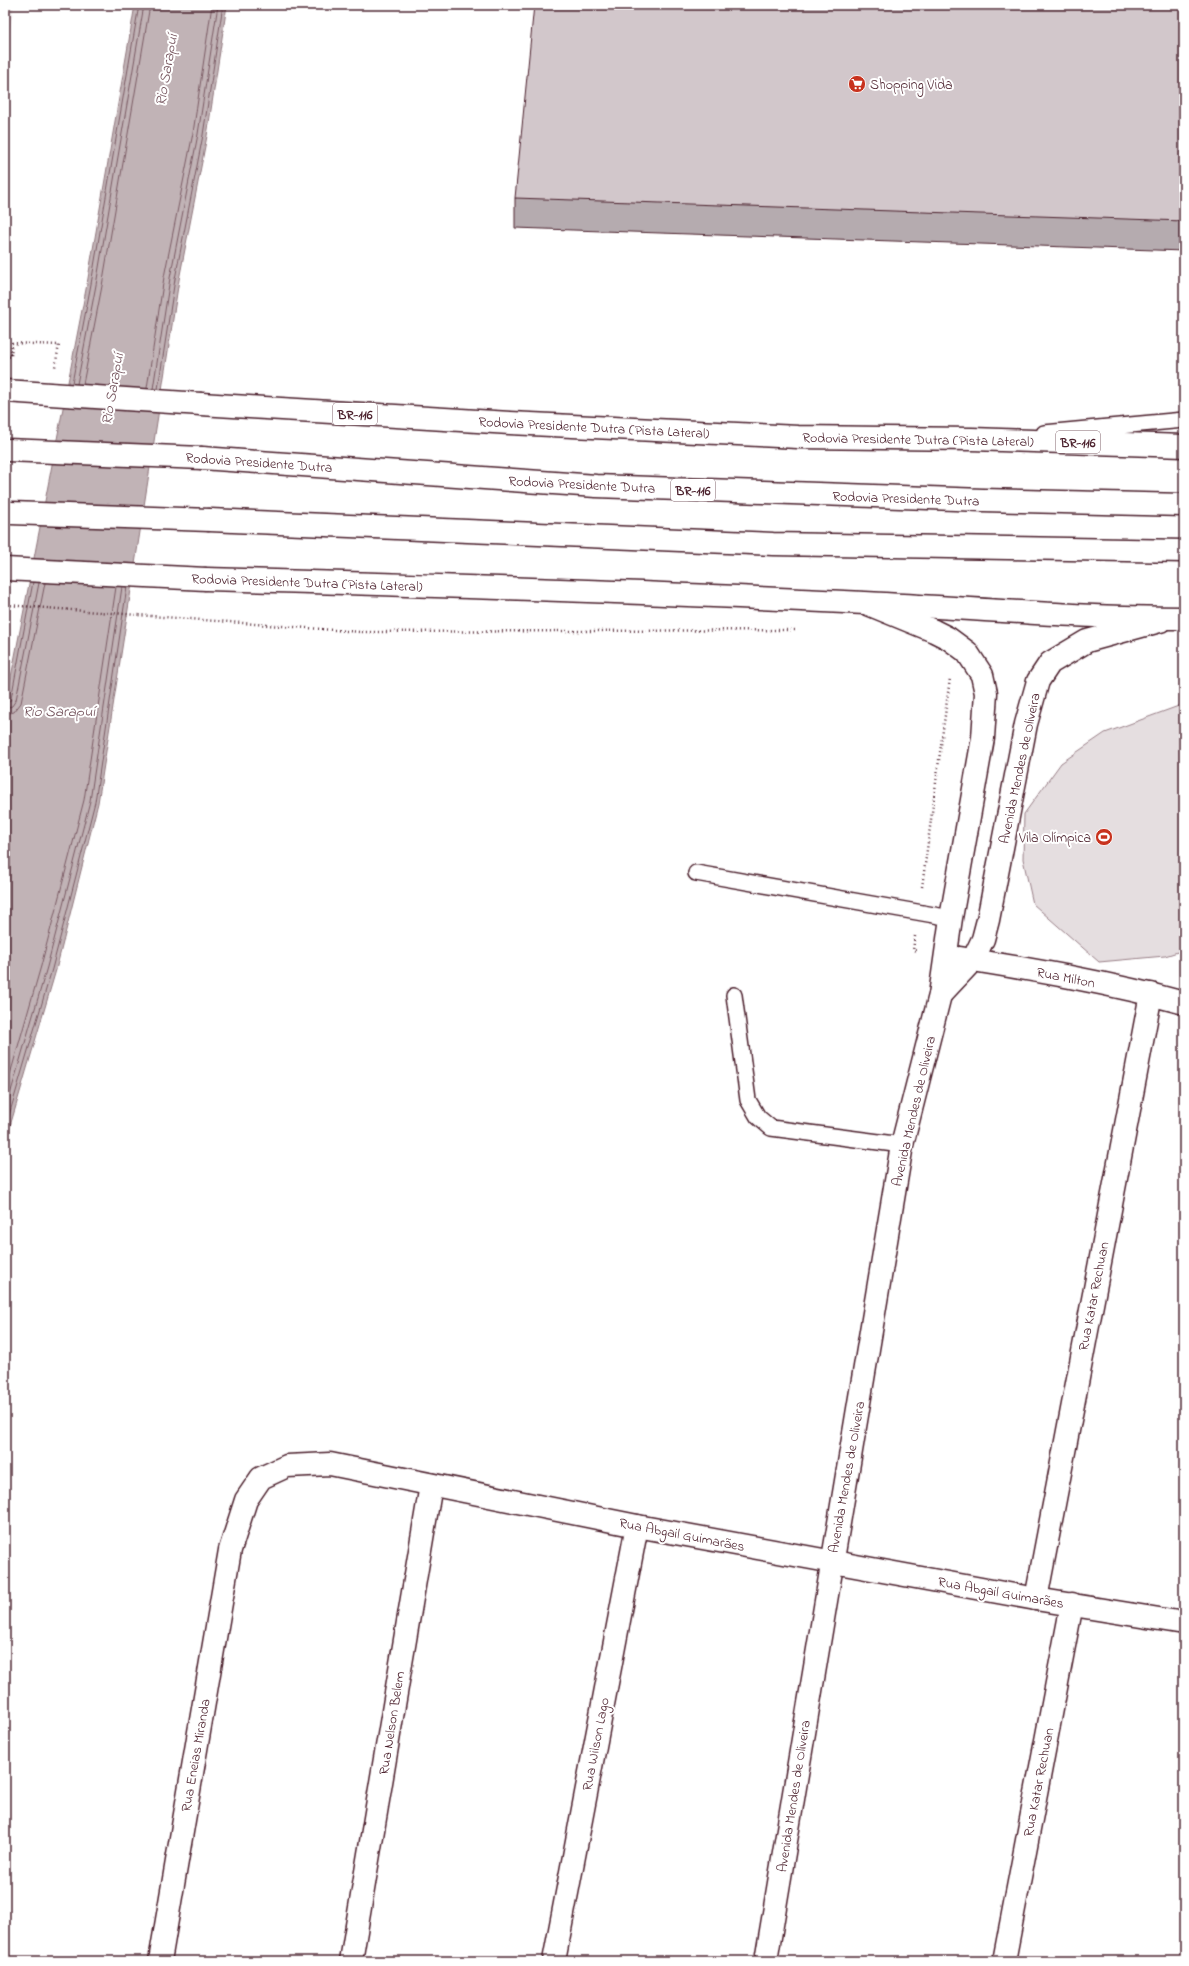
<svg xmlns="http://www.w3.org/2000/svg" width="1189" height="1966" viewBox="0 0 1189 1966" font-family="'Indie Flower',sans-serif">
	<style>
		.built { fill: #f2eeef }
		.green { fill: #e5dee0; stroke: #987e86 }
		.water { fill: #c1b3b6; stroke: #91787e }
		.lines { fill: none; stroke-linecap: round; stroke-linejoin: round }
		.shore { stroke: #7a5a63; stroke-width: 1 }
		.lane-casing { stroke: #4a1f2b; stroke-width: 18 }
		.street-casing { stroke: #4a1f2b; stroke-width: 25 }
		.highway-casing { stroke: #4a1f2b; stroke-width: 25 }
		.path { stroke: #4a1f2b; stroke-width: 2.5; stroke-dasharray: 1 3; stroke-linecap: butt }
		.lane { stroke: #fff; stroke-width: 15 }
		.street { stroke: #fff; stroke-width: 22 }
		.highway { stroke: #fff; stroke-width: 22 }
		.highway-bridge-casing { stroke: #4a1f2b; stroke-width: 25; stroke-linecap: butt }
		.highway-bridge { stroke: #fff; stroke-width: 22 }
		.wall { fill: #b5abaf; stroke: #4a1f2b }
		.building { fill: #d2c7cb; stroke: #4a1f2b }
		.labels { text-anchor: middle; stroke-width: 4; stroke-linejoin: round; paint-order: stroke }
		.shield { fill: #fff; stroke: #80626b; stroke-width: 1 }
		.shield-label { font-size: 13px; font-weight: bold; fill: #4a1f2b }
		.poi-label { font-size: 14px; fill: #4a1f2b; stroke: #fff; text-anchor: start }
		.street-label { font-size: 14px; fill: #4a1f2b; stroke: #fff }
		.water-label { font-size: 15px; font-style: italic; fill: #74535c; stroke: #fff }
	</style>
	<rect width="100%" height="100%" fill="#fff"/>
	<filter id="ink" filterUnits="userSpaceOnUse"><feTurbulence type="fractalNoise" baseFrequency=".025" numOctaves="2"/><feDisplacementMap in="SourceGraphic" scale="8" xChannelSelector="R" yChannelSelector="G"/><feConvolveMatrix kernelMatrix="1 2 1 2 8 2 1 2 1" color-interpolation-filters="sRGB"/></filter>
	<g filter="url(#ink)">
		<path class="built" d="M5 5H14L5 59Z"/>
		<path class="green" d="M1184 704V950L1165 956 1099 962 1033 904 1023 859 1024 814 1061 763 1105 733Z"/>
		<path class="water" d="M135 5H227L207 136 179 280 98 803 56 970 5 1143V708L87 284Z"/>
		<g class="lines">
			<g class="shore">
				<path d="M72 383 91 284 139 5"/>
				<path d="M77 384 96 285 144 5"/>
				<path d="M83 384 102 286 150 5"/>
				<path d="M147 388 164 277 193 133 212 5"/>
				<path d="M153 389 170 278 198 134 218 5"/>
				<path d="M158 389 175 279 203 135 223 5"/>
				<path d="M5 703 9 702 11 699 33 582"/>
				<path d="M5 708 12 706 16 700 39 583"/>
				<path d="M5 714 14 712 21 703 45 583"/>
				<path d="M5 1092 41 966 84 800 116 587"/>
				<path d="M5 1112 47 967 90 801 122 587"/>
				<path d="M5 1129 52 969 95 802 127 587"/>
			</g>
			<defs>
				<g id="lane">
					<path d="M1044 433 1184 420"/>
					<path d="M696 873 951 918"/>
					<path d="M734 995 748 1100 758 1117 771 1128 902 1145"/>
				</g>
				<g id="street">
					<path d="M960 958C1035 970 1111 983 1184 1003"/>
					<path d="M940 995 973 960 983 939 988 920 1026 724 1038 681 1050 663 1087 641 1160 621"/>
					<path d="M1036 1599 1151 994"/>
					<path d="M160 1961 230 1550 246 1500 261 1478 287 1466 330 1464 637 1526 1036 1599 1184 1623"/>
					<path d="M351 1961 431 1485"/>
					<path d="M554 1961 637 1526"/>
					<path d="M766 1961 902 1145 940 995 951 918 983 738 986 693 982 675 967 652 948 638 934 631 868 604"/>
					<path d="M1004 1961 1072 1604"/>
				</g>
				<g id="highway">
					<path d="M201 404 510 423 798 437 972 439 1184 446"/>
					<path d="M202 458 596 486 983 500 1184 505"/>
					<path d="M210 520 773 544 1184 551"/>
					<path d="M206 579C425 585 645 592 865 603 971 608 1077 618 1184 618"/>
				</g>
			</defs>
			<use href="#lane" class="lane-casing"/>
			<use href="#street" class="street-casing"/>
			<use href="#highway" class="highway-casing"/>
			<g class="path">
				<path d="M5 356 11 357 12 343 59 345 55 367"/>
				<path d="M8 597 7 605 360 632 797 630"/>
				<path d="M922 887 950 678"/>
				<path d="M915 936 913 950 918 951"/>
			</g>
			<use href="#lane" class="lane"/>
			<use href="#street" class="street"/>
			<use href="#highway" class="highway"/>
			<defs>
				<g id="highway-bridge">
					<path d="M5 391 201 404"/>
					<path d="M7 450 202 458"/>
					<path d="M11 513 210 520"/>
					<path d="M5 569 206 579"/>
				</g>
			</defs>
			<use href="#highway-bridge" class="highway-bridge-casing"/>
			<use href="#highway-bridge" class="highway-bridge"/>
		</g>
		<path class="wall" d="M1184 5V251L515 228V198Z"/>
		<path class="building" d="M534 5H1184V221L515 198Z"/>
	</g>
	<defs>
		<symbol id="supermarket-disc" viewBox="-11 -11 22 22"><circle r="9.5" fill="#c8321e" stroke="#fff"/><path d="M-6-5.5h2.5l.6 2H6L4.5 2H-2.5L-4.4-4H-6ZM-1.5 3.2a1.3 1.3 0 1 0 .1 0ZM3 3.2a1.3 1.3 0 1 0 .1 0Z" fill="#fff"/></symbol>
		<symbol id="stadium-disc" viewBox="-11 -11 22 22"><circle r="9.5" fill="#c8321e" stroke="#fff"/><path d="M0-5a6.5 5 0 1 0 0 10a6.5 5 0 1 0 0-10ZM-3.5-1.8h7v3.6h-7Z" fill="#fff"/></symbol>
	</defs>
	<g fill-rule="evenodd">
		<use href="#supermarket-disc" x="847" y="74" width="20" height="20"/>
		<use href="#stadium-disc" x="1094" y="827" width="20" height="20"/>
	</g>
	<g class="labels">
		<g class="shield">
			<rect x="333" y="403" width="44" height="22" rx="3"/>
			<rect x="1056" y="431" width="44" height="22" rx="3"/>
			<rect x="671" y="479" width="44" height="22" rx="3"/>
		</g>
		<g class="shield-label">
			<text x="355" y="419">BR-116</text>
			<text x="1078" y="447">BR-116</text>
			<text x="693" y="495">BR-116</text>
		</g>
		<g class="poi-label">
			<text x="870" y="89">Shopping Vida</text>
			<text x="1091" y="842" text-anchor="end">Vila Olímpica</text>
		</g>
		<g class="street-label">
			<text transform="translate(594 427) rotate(3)" y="5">Rodovia Presidente Dutra (Pista Lateral)</text>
			<text transform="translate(918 439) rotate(1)" y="5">Rodovia Presidente Dutra (Pista Lateral)</text>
			<text transform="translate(259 462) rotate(4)" y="5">Rodovia Presidente Dutra</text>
			<text transform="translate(582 484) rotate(3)" y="5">Rodovia Presidente Dutra</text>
			<text transform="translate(906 498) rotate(2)" y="5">Rodovia Presidente Dutra</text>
			<text transform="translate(307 582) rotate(2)" y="5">Rodovia Presidente Dutra (Pista Lateral)</text>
			<text transform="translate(1019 768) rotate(-78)" y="5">Avenida Mendes de Oliveira</text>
			<text transform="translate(1066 977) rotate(11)" y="5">Rua Milton</text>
			<text transform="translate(913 1111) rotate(-77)" y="5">Avenida Mendes de Oliveira</text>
			<text transform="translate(1093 1296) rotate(-79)" y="5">Rua Katar Rechuan</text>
			<text transform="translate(846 1477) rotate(-80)" y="5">Avenida Mendes de Oliveira</text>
			<text transform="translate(682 1534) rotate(11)" y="5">Rua Abgail Guimarães</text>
			<text transform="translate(1001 1592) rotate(10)" y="5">Rua Abgail Guimarães</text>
			<text transform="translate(391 1723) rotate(-81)" y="5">Rua Nelson Belem</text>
			<text transform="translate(595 1744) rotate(-79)" y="5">Rua Wilson Lago</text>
			<text transform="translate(195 1755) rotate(-80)" y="5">Rua Eneias Miranda</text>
			<text transform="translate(1038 1782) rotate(-79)" y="5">Rua Katar Rechuan</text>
			<text transform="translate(793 1796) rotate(-81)" y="5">Avenida Mendes de Oliveira</text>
		</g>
		<g class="water-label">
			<text transform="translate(166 70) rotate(-80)" y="5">Rio Sarapuí</text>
			<text transform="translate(112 389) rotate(-80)" y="5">Rio Sarapuí</text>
			<text x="59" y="716">Rio Sarapuí</text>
		</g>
	</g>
	<rect width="1189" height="1966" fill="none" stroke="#fff" stroke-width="20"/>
	<rect x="10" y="10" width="1169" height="1946" fill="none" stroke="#4a1f2b" stroke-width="1.5" filter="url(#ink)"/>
</svg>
